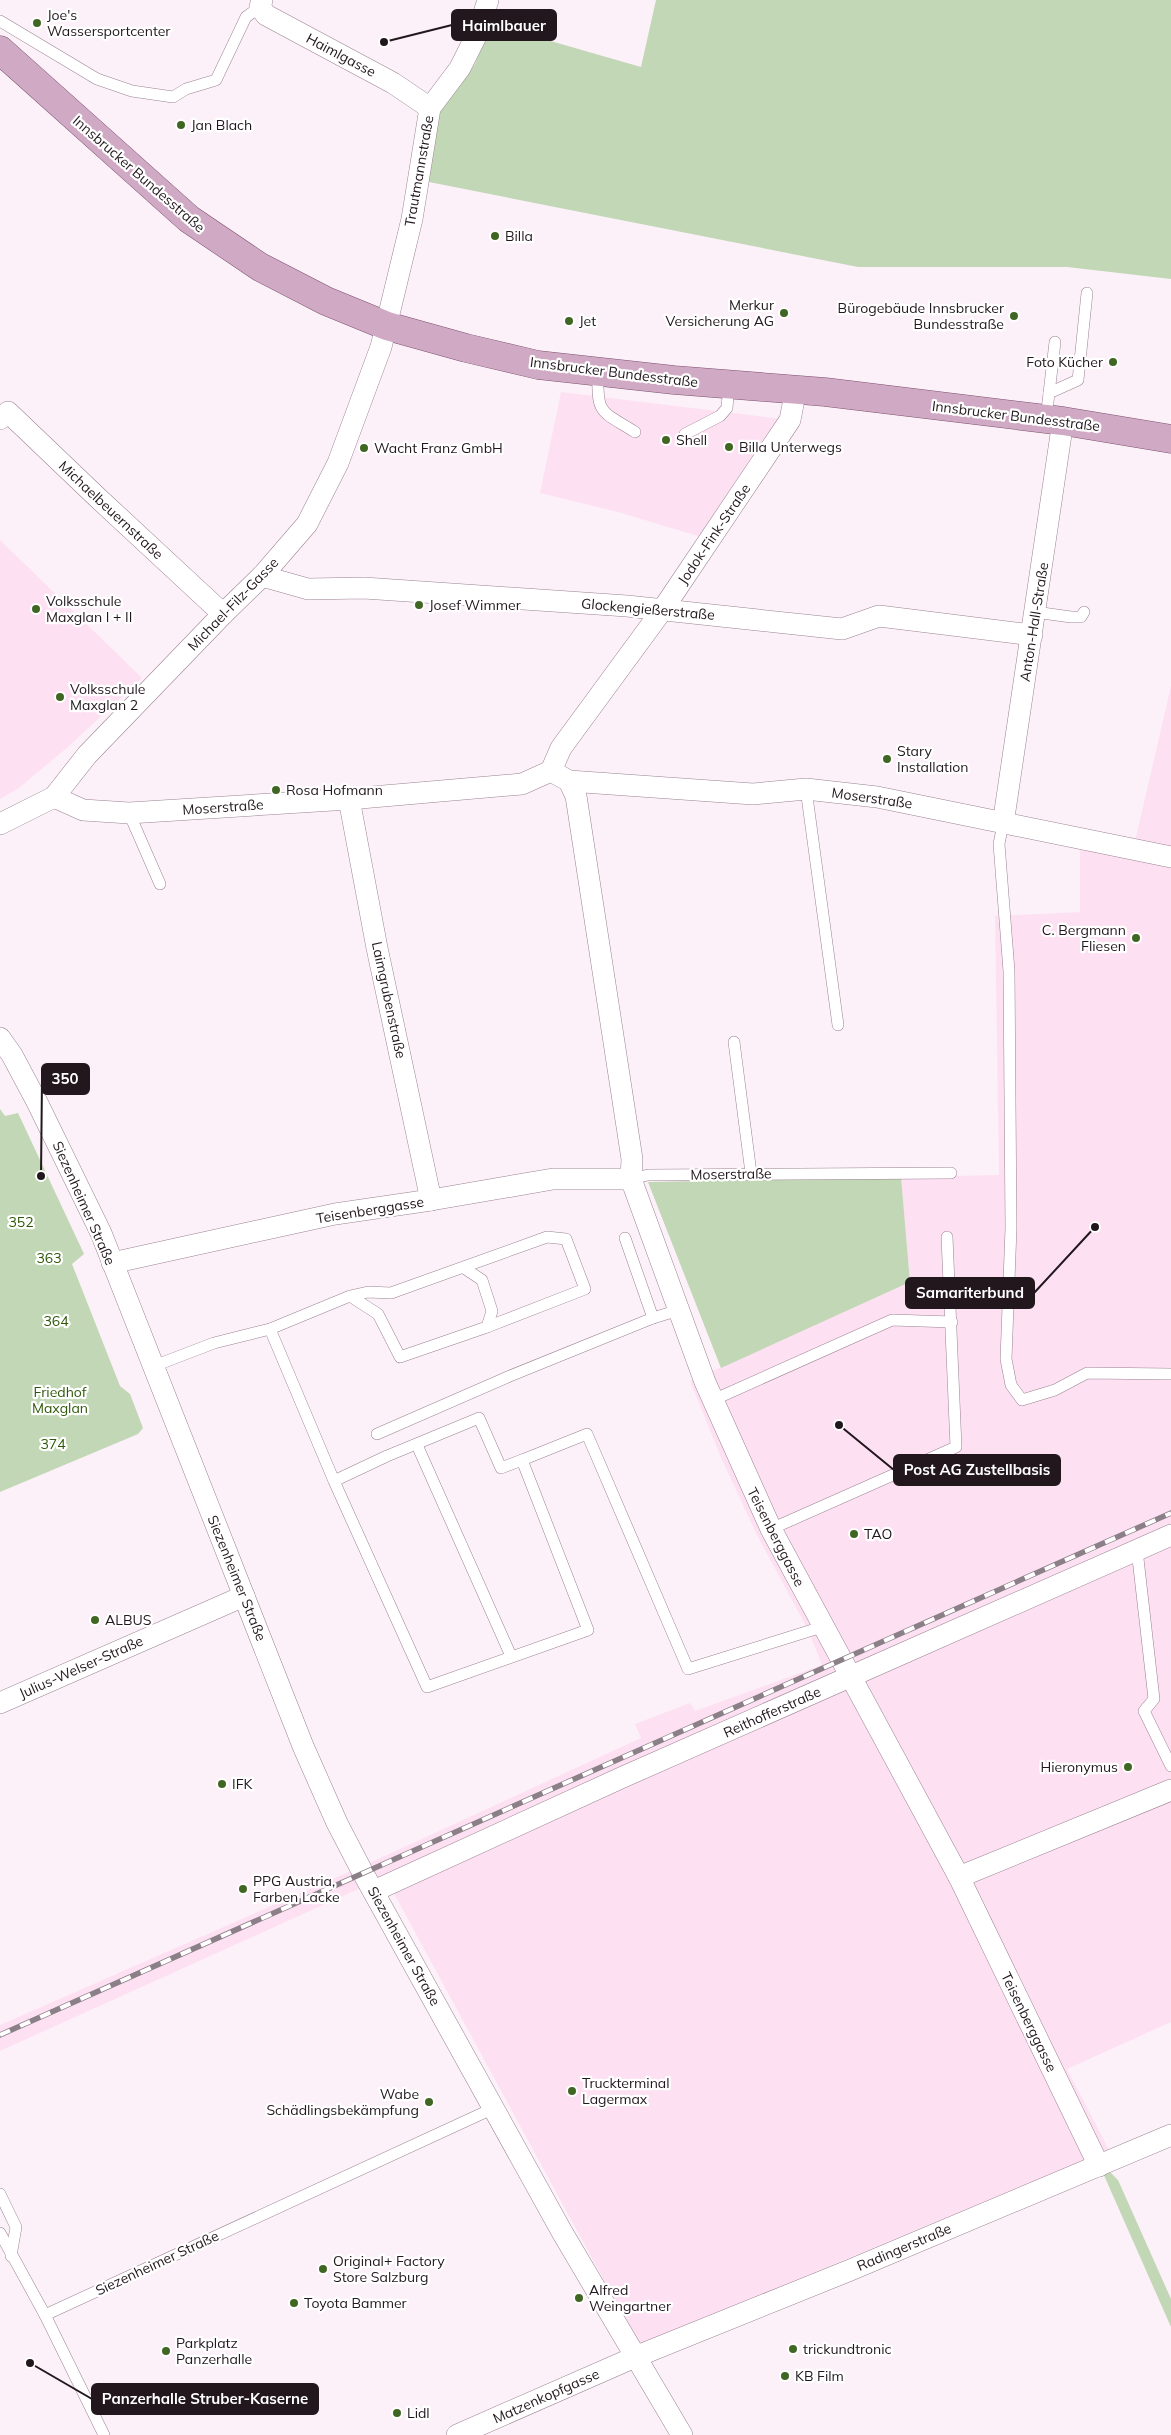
<svg xmlns="http://www.w3.org/2000/svg" width="1171" height="2435" viewBox="0 0 1171 2435" font-family="Mulish,sans-serif">
	<style>
		.built { fill: #fde1f3 }
		.green { fill: #c1d7b5 }
		.lines { fill: none; stroke-linecap: round; stroke-linejoin: round }
		.lane-casing { stroke: #9b8292; stroke-width: 12 }
		.street-casing { stroke: #9b8292; stroke-width: 22 }
		.primary-casing { stroke: #7e5270; stroke-width: 29 }
		.lane { stroke: #fff; stroke-width: 11 }
		.street { stroke: #fff; stroke-width: 21 }
		.primary { stroke: #d0aac4; stroke-width: 28 }
		.rail-casing { stroke: #8b8087; stroke-width: 5.5 }
		.rail { stroke: #fff; stroke-width: 4; stroke-dasharray: 11; stroke-linecap: butt }
		.poi-dot { fill: #3f6723; stroke: #fff; stroke-width: 2 }
		.labels { text-anchor: middle; stroke-width: 4.5; stroke-linejoin: round; paint-order: stroke }
		.poi-label { font-size: 14px; fill: #21171d; stroke: #fff; text-anchor: start }
		.street-label { font-size: 14px; fill: #21171d; stroke: #fff }
		.park-label { font-size: 14px; fill: #2e5808; stroke: #fff }
		.leader { fill: none; stroke: #21171d; stroke-width: 2 }
		.callout-dot { fill: #21171d; stroke: #fff; stroke-width: 2 }
		.callout { fill: #21171d; stroke: #21171d; stroke-width: 2 }
		.callout-label { font-size: 15px; text-anchor: middle; font-weight: bold; fill: #fff }
	</style>
	<rect width="100%" height="100%" fill="#fcf1f8"/>
	<g class="built">
		<path d="M561 392 790 420 711 540 618 512 540 493Z"/>
		<path d="M0 540 142 678 68 747 19 788 0 799Z"/>
		<path d="M1171 686V2022L1067 2069 1109 2150 639 2345 385 1877 0 2051V2025L376 1860 641 1738 635 1724 690 1703 695 1711 822 1665 808 1630 756 1533 722 1460 690 1381 910 1282 901 1177 999 1175 995 916 1080 912V837L1133 850Z"/>
	</g>
	<g class="green">
		<path d="M656 0H1171V279L1067 267H858L424 181 437 117 448 92 466 77 475 64 491 24 641 67Z"/>
		<path d="M0 1109 5 1116 18 1113 84 1254 72 1264 120 1386 130 1394 143 1428 138 1434 0 1492Z"/>
		<path d="M901 1177 910 1282 721 1368 648 1182Z"/>
		<path d="M1110 2172 1118 2180 1171 2299V2327L1103 2173Z"/>
	</g>
	<g class="lines">
		<defs>
			<g id="lane">
				<path d="M0 21 97 79 132 91 173 97 186 89 216 80 246 17 260 7"/>
				<path d="M598 372C597 415 600 410 635 432"/>
				<path d="M1049 393 1078 380 1087 293"/>
				<path d="M1046 419 1055 342"/>
				<path d="M685 434 720 416 727 408 729 384"/>
				<path d="M1035 612 1071 617H1081L1084 612"/>
				<path d="M806 789 838 1025"/>
				<path d="M129 813 160 884"/>
				<path d="M1003 824 999 844 1009 971 1011 1228 1006 1359 1011 1385 1022 1400 1055 1390 1087 1373 1171 1374"/>
				<path d="M734 1042 751 1173"/>
				<path d="M631 1179 648 1175 951 1173"/>
				<path d="M464 1268 482 1280 492 1311 487 1327"/>
				<path d="M653 1318 679 1310"/>
				<path d="M270 1329 334 1481 387 1456 479 1418 501 1468 522 1460 588 1630 427 1687 334 1481"/>
				<path d="M154 1366 214 1343 270 1329 350 1296 368 1292 391 1293 547 1237 566 1239 585 1289 487 1327 400 1357 378 1314 350 1296"/>
				<path d="M713 1400 892 1320 952 1322"/>
				<path d="M377 1434 510 1376 653 1318 625 1238"/>
				<path d="M417 1445 511 1656"/>
				<path d="M522 1460 587 1434 688 1669 822 1627"/>
				<path d="M771 1529 956 1447 947 1237"/>
				<path d="M1137 1550 1154 1699 1144 1711 1171 1766"/>
				<path d="M0 2194 16 2227 11 2256"/>
				<path d="M0 2233 45 2315 494 2108"/>
				<path d="M45 2315 104 2435"/>
			</g>
			<g id="street">
				<path d="M262 0 260 7 266 15 393 83 430 108"/>
				<path d="M0 419 8 412 98 498 223 614"/>
				<path d="M262 576 308 589 364 588 627 606 842 629 879 616 1032 635"/>
				<path d="M551 771 561 748 663 609 790 420 796 389"/>
				<path d="M569 781 576 796 632 1159 631 1179 705 1382 771 1529 959 1877 1099 2166"/>
				<path d="M54 797 83 810 129 813 349 799 522 784 551 771 569 781 753 794 806 789 877 797 1171 857"/>
				<path d="M349 799 377 948 431 1200"/>
				<path d="M0 824 54 797 87 755 223 614 262 576 307 524 338 463 381 347 412 219 430 108 460 68 478 32 488 0"/>
				<path d="M1003 824 1063 421"/>
				<path d="M0 1038 12 1055 36 1100 101 1233 303 1746 337 1823 363 1873 562 2232 682 2435"/>
				<path d="M112 1263 335 1214 431 1200 553 1179H631"/>
				<path d="M0 1703 244 1596"/>
				<path d="M959 1877 1171 1790"/>
				<path d="M374 1891 623 1777 1171 1535"/>
				<path d="M457 2435 635 2357 848 2271 1171 2135"/>
			</g>
			<path id="primary" d="M0 50 189 219 260 267 326 301 387 326 466 348 538 365 674 380 825 392 1063 421 1171 439"/>
		</defs>
		<use href="#lane" class="lane-casing"/>
		<use href="#street" class="street-casing"/>
		<use href="#primary" class="primary-casing"/>
		<use href="#lane" class="lane"/>
		<use href="#street" class="street"/>
		<use href="#primary" class="primary"/>
		<defs>
			<path id="rail" d="M0 2035 1171 1513"/>
		</defs>
		<use href="#rail" class="rail-casing"/>
		<use href="#rail" class="rail"/>
	</g>
	<g class="poi-dot">
		<circle cx="37" cy="23" r="5"/>
		<circle cx="181" cy="125" r="5"/>
		<circle cx="495" cy="236" r="5"/>
		<circle cx="784" cy="313" r="5"/>
		<circle cx="1014" cy="316" r="5"/>
		<circle cx="569" cy="321" r="5"/>
		<circle cx="1113" cy="362" r="5"/>
		<circle cx="666" cy="440" r="5"/>
		<circle cx="729" cy="447" r="5"/>
		<circle cx="364" cy="448" r="5"/>
		<circle cx="419" cy="605" r="5"/>
		<circle cx="36" cy="609" r="5"/>
		<circle cx="60" cy="697" r="5"/>
		<circle cx="887" cy="759" r="5"/>
		<circle cx="276" cy="790" r="5"/>
		<circle cx="1136" cy="938" r="5"/>
		<circle cx="854" cy="1534" r="5"/>
		<circle cx="95" cy="1620" r="5"/>
		<circle cx="1128" cy="1767" r="5"/>
		<circle cx="222" cy="1784" r="5"/>
		<circle cx="243" cy="1889" r="5"/>
		<circle cx="572" cy="2091" r="5"/>
		<circle cx="429" cy="2102" r="5"/>
		<circle cx="323" cy="2269" r="5"/>
		<circle cx="579" cy="2298" r="5"/>
		<circle cx="294" cy="2303" r="5"/>
		<circle cx="793" cy="2349" r="5"/>
		<circle cx="166" cy="2351" r="5"/>
		<circle cx="785" cy="2376" r="5"/>
		<circle cx="397" cy="2413" r="5"/>
	</g>
	<g class="labels">
		<g class="poi-label">
			<text x="47" y="20">Joe's<tspan x="47" dy="16">Wassersportcenter</tspan></text>
			<text x="191" y="130">Jan Blach</text>
			<text x="505" y="241">Billa</text>
			<text x="774" y="310" text-anchor="end">Merkur<tspan x="774" dy="16">Versicherung AG</tspan></text>
			<text x="1004" y="313" text-anchor="end">Bürogebäude Innsbrucker<tspan x="1004" dy="16">Bundesstraße</tspan></text>
			<text x="579" y="326">Jet</text>
			<text x="1103" y="367" text-anchor="end">Foto Kücher</text>
			<text x="676" y="445">Shell</text>
			<text x="739" y="452">Billa Unterwegs</text>
			<text x="374" y="453">Wacht Franz GmbH</text>
			<text x="46" y="606">Volksschule<tspan x="46" dy="16">Maxglan I + II</tspan></text>
			<text x="429" y="610">Josef Wimmer</text>
			<text x="70" y="694">Volksschule<tspan x="70" dy="16">Maxglan 2</tspan></text>
			<text x="897" y="756">Stary<tspan x="897" dy="16">Installation</tspan></text>
			<text x="286" y="795">Rosa Hofmann</text>
			<text x="1126" y="935" text-anchor="end">C. Bergmann<tspan x="1126" dy="16">Fliesen</tspan></text>
			<text x="864" y="1539">TAO</text>
			<text x="105" y="1625">ALBUS</text>
			<text x="1118" y="1772" text-anchor="end">Hieronymus</text>
			<text x="232" y="1789">IFK</text>
			<text x="253" y="1886">PPG Austria,<tspan x="253" dy="16">Farben Lacke</tspan></text>
			<text x="582" y="2088">Truckterminal<tspan x="582" dy="16">Lagermax</tspan></text>
			<text x="419" y="2099" text-anchor="end">Wabe<tspan x="419" dy="16">Schädlingsbekämpfung</tspan></text>
			<text x="333" y="2266">Original+ Factory<tspan x="333" dy="16">Store Salzburg</tspan></text>
			<text x="589" y="2295">Alfred<tspan x="589" dy="16">Weingartner</tspan></text>
			<text x="304" y="2308">Toyota Bammer</text>
			<text x="176" y="2348">Parkplatz<tspan x="176" dy="16">Panzerhalle</tspan></text>
			<text x="803" y="2354">trickundtronic</text>
			<text x="795" y="2381">KB Film</text>
			<text x="407" y="2418">Lidl</text>
		</g>
		<g class="street-label">
			<text transform="translate(341 55) rotate(28)" y="5">Haimlgasse</text>
			<text transform="translate(419 171) rotate(-80)" y="5">Trautmannstraße</text>
			<text transform="translate(139 174) rotate(41)" y="5">Innsbrucker Bundesstraße</text>
			<text transform="translate(614 372) rotate(7)" y="5">Innsbrucker Bundesstraße</text>
			<text transform="translate(1016 416) rotate(7)" y="5">Innsbrucker Bundesstraße</text>
			<text transform="translate(111 510) rotate(43)" y="5">Michaelbeuernstraße</text>
			<text transform="translate(714 534) rotate(-56)" y="5">Jodok-Fink-Straße</text>
			<text transform="translate(233 604) rotate(-46)" y="5">Michael-Filz-Gasse</text>
			<text transform="translate(648 609) rotate(5)" y="5">Glockengießerstraße</text>
			<text transform="translate(1034 622) rotate(-81)" y="5">Anton-Hall-Straße</text>
			<text transform="translate(872 798) rotate(8)" y="5">Moserstraße</text>
			<text transform="translate(223 807) rotate(-4)" y="5">Moserstraße</text>
			<text transform="translate(389 1000) rotate(78)" y="5">Laimgrubenstraße</text>
			<text transform="translate(731 1174) rotate(-1)" y="5">Moserstraße</text>
			<text transform="translate(84 1203) rotate(66)" y="5">Siezenheimer Straße</text>
			<text transform="translate(370 1210) rotate(-9)" y="5">Teisenberggasse</text>
			<text transform="translate(776 1537) rotate(63)" y="5">Teisenberggasse</text>
			<text transform="translate(237 1578) rotate(68)" y="5">Siezenheimer Straße</text>
			<text transform="translate(81 1667) rotate(-24)" y="5">Julius-Welser-Straße</text>
			<text transform="translate(772 1712) rotate(-24)" y="5">Reithofferstraße</text>
			<text transform="translate(404 1946) rotate(61)" y="5">Siezenheimer Straße</text>
			<text transform="translate(1029 2022) rotate(64)" y="5">Teisenberggasse</text>
			<text transform="translate(904 2247) rotate(-23)" y="5">Radingerstraße</text>
			<text transform="translate(157 2263) rotate(-25)" y="5">Siezenheimer Straße</text>
			<text transform="translate(546 2396) rotate(-24)" y="5">Matzenkopfgasse</text>
		</g>
		<g class="park-label">
			<text x="21" y="1227">352</text>
			<text x="49" y="1263">363</text>
			<text x="56" y="1326">364</text>
			<text x="60" y="1397">Friedhof<tspan x="60" dy="16">Maxglan</tspan></text>
			<text x="53" y="1449">374</text>
		</g>
	</g>
	<path class="leader" d="M384 42L452 25M41 1176L42 1079M1095 1227L1034 1293M839 1425L894 1470M30 2363L92 2399"/>
	<g class="callout-dot">
		<circle cx="384" cy="42" r="5"/>
		<circle cx="41" cy="1176" r="5"/>
		<circle cx="1095" cy="1227" r="5"/>
		<circle cx="839" cy="1425" r="5"/>
		<circle cx="30" cy="2363" r="5"/>
	</g>
	<g class="callout">
		<rect x="452" y="10" width="104" height="30" rx="5"/>
		<rect x="42" y="1064" width="47" height="30" rx="5"/>
		<rect x="906" y="1278" width="128" height="30" rx="5"/>
		<rect x="894" y="1455" width="166" height="30" rx="5"/>
		<rect x="92" y="2384" width="226" height="30" rx="5"/>
	</g>
	<g class="callout-label">
		<text x="504" y="31">Haimlbauer</text>
		<text x="65" y="1084">350</text>
		<text x="970" y="1298">Samariterbund</text>
		<text x="977" y="1475">Post AG Zustellbasis</text>
		<text x="205" y="2404">Panzerhalle Struber-Kaserne</text>
	</g>
</svg>
